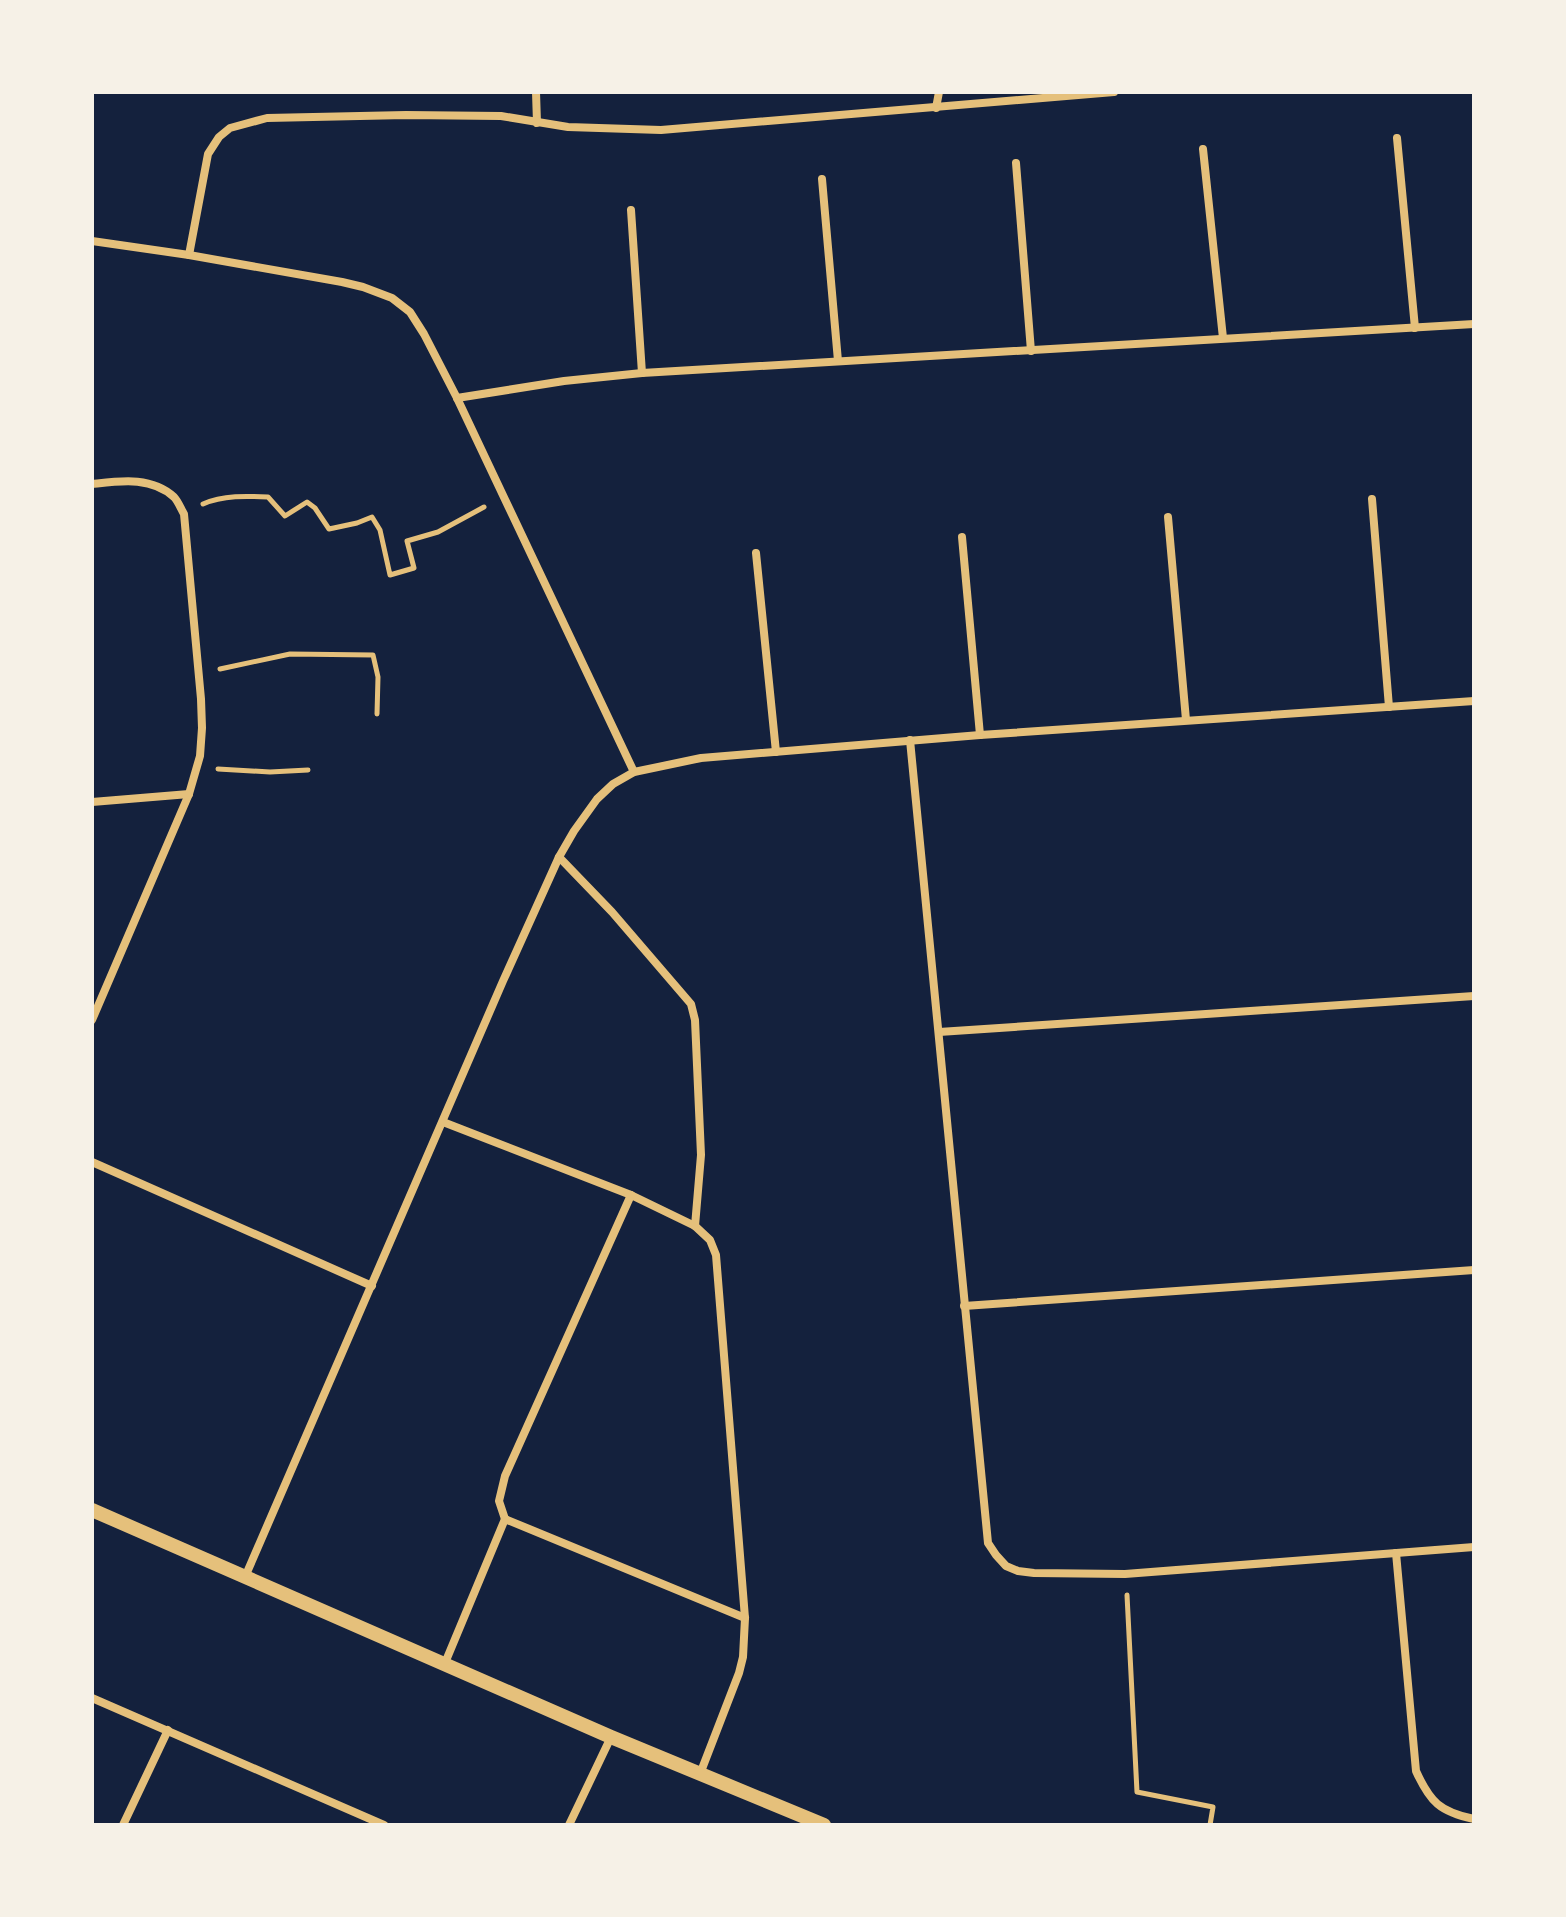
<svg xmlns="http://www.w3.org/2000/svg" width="1566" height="1917" viewBox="0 0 1566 1917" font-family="Signika,sans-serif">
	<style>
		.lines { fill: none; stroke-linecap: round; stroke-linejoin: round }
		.path { stroke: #e5c07b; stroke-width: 5 }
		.minor { stroke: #e5c07b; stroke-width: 8 }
		.tertiary { stroke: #e5c07b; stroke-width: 14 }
	</style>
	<rect width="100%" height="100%" fill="#14213d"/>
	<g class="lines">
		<g class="path">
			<path d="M203 504C223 495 247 496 268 497L285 516 307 502 315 508 329 529 357 523 372 517 380 530 390 575 414 568 407 541 438 532 484 507"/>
			<path d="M220 669 290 654 373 655 378 677 377 714"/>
			<path d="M218 769 270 772 308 770"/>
			<path d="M1127 1595 1137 1792 1213 1807 1210 1825"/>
		</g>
		<g class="minor">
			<path d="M536 92 537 123"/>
			<path d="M936 108 939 92"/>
			<path d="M1397 138 1415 328"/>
			<path d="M1203 149 1223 338"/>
			<path d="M1016 163 1031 351"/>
			<path d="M822 179 838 361"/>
			<path d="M631 210 642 373"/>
			<path d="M92 241 189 255 342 282 363 287 392 298 410 312 424 334 457 398 634 772"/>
			<path d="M189 255 208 154 219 137 230 128 267 118 406 115 501 116 568 127 661 130 1114 92"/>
			<path d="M457 398 564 381 642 373 1474 324"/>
			<path d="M92 484C120 481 151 476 174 497 178 501 181 509 184 514L201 699 202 728 200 756 189 794 92 1020"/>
			<path d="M1372 499 1389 707"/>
			<path d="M1168 517 1186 720"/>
			<path d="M962 537 980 735"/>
			<path d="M756 553 776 752"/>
			<path d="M910 740 988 1543 996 1555 1006 1566 1018 1571 1034 1573 1125 1574 1474 1547"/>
			<path d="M92 802 189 794"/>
			<path d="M559 857 612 912 691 1004 695 1020 701 1155 695 1226"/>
			<path d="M939 1032 1474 996"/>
			<path d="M443 1122 631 1195 695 1226 710 1240 716 1255 745 1618 743 1657 739 1673 700 1774"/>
			<path d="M92 1162 372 1286"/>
			<path d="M631 1195 505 1476 499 1501 505 1519 745 1618"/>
			<path d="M964 1306 1474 1270"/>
			<path d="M1396 1553 1416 1771C1430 1802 1440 1812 1474 1819"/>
			<path d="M245 1577 503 981 559 857 574 831 597 799 613 784 634 772 701 758 980 735 1474 701"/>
			<path d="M445 1663 505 1519"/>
			<path d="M92 1698 384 1825"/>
			<path d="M123 1825 168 1730"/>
			<path d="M569 1825 611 1737"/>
		</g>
		<path class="tertiary" d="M92 1510 611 1737 824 1825"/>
	</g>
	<rect width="1566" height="1917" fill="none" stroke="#f6f1e7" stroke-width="188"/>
</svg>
